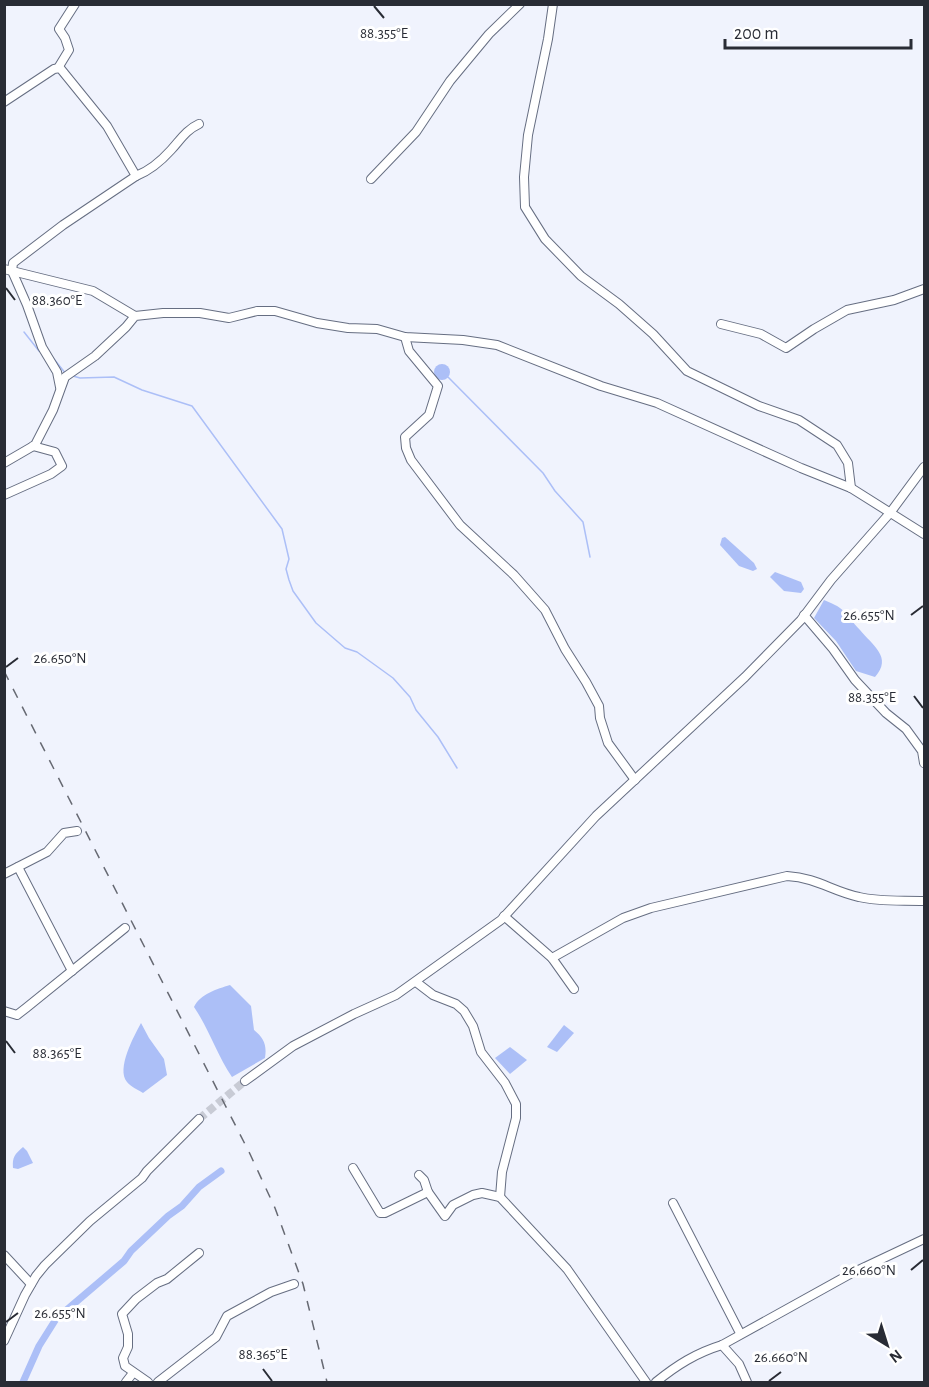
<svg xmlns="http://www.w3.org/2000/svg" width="929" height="1387" viewBox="0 0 929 1387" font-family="'Alegreya Sans',sans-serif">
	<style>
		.water { fill: #acbff7 }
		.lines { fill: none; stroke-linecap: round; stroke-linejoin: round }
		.stream { stroke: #acbff7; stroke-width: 1.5 }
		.canal { stroke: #acbff7; stroke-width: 7 }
		.minor-tunnel { stroke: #c8cbd5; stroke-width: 8; stroke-dasharray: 8 4; stroke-linecap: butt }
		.minor-casing { stroke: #666e82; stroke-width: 10 }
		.minor { stroke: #fff; stroke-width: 8 }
		.rail { stroke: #666972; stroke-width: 1.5; stroke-dasharray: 10 10; stroke-linecap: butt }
		.ticks { fill: none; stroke: #292c35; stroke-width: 2 }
		.ticks-label { font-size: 15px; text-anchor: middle; fill: #292c35; stroke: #fff; stroke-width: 6; stroke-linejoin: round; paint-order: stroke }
	</style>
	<rect width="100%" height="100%" fill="#f0f3fd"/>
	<g class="water">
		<circle cx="442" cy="372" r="8"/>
		<path d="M725 537 754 563 757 569 753 571 739 566 720 545 722 538Z"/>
		<path d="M775 572 801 582 804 589 801 593 784 591 770 577Z"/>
		<path d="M824 600C847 609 844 613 860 630 872 645 893 657 875 677L856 671 836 641 814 618Z"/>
		<path d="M230 985 251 1006 254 1030C264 1038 267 1045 265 1058L232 1077C217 1055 209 1029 194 1007 200 994 217 989 230 985Z"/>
		<path d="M141 1023 149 1038 164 1059 167 1075 143 1093C138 1090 130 1086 127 1082 116 1069 134 1036 141 1023Z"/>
		<path d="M564 1025 574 1033 557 1052 547 1047Z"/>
		<path d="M510 1047 527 1060 510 1074 495 1058Z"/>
		<path d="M23 1147 27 1151 33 1163 18 1169 13 1168C12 1157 15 1154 23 1147Z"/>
	</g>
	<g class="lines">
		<g class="stream">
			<path d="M24 332 39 351 42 352"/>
			<path d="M54 359 66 374"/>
			<path d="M73 376 80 378 114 377 142 390 192 406 282 529 289 559 286 569 289 580 293 591 316 623 345 648 357 652 393 678 410 697 416 710 438 737 457 768"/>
			<path d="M448 377 543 473 555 491 583 522 590 557"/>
		</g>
		<path class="canal" d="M23 1382 39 1346 56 1319 124 1261 131 1251 168 1216 182 1206 199 1187 221 1171"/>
		<path class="minor-tunnel" d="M199 1119 245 1081"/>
		<defs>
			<g id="minor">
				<path d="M553 4 548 39 528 135 524 177 525 207 545 239 581 276 619 304 653 334 687 371 759 406 799 420 837 445 848 463 851 488"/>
				<path d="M58 68 69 50 65 38 59 29 75 4"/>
				<path d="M4 102 54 69 60 68 107 126 136 176 63 225 13 263 12 271 27 305 42 347 57 372 60 387"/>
				<path d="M136 176C149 171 162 160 171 150 181 139 186 130 199 124"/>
				<path d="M371 179 416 132 450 81 489 34 520 4"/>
				<path d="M4 269 93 291 135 316"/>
				<path d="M721 324 761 334 786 348 814 329 847 310 894 300 924 289"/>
				<path d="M405 337 409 351 438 386 429 415 405 437 406 448 411 460 460 525 514 575 545 610 565 649 586 682 599 706 600 718 608 743 635 780"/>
				<path d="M4 463 35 445 53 410 65 377 95 356 126 327 135 316 163 313H200L229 318 257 311H275L317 323 348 328 377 329 405 337 463 340 497 345 601 386 657 403 801 468 851 488 924 534"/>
				<path d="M4 495 51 474 62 466 55 452 33 446"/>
				<path d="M804 615 833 649 855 680 886 713 906 729 922 751 924 763"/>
				<path d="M18 867 72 971"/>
				<path d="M4 874 47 852 64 833 77 831"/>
				<path d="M504 916 552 958 574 989"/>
				<path d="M552 958 623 918 651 908 787 876C818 878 831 891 859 897 879 902 903 900 924 901"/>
				<path d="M416 982 433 995 456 1004 464 1011 473 1026 481 1052 505 1083 516 1104V1118L502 1172 500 1197"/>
				<path d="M4 1011 17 1015 26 1008 125 928"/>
				<path d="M245 1081 293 1046 354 1014 396 995 501 920 596 816 745 677 801 620 831 580 890 513 924 467"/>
				<path d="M353 1168 380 1213H385L428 1192"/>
				<path d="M419 1175 424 1180 428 1192 445 1216 453 1205 473 1195 482 1193 500 1197 567 1269 646 1382"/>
				<path d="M673 1203 740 1333"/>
				<path d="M4 1255 31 1284"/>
				<path d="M4 1341 25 1295 36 1276 45 1265 90 1221 142 1178 147 1171 199 1119"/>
				<path d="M722 1345 739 1364 747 1382"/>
				<path d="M126 1382 133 1373"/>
				<path d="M148 1382 125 1366 123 1358 128 1347V1334L122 1314 136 1299 157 1283 167 1279 199 1253"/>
				<path d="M158 1382 216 1337 227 1316 271 1292 294 1284"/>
				<path d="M656 1382C677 1365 696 1353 722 1345L852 1273 924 1239"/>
			</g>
		</defs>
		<use href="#minor" class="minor-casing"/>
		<use href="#minor" class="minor"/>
		<path class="rail" d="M4 671 250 1154 275 1208 303 1284 327 1382"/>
	</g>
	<path class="ticks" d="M374 6 384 18M6 288 15 300M911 615 923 606M6 667 18 658M914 696 923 708M6 1041 15 1053M911 1270 923 1260M6 1322 18 1313M263 1369 272 1381M769 1381 781 1372"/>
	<g class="ticks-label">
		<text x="384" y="38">88.355°E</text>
		<text x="57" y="305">88.360°E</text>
		<text x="869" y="620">26.655°N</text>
		<text x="60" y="663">26.650°N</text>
		<text x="872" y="702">88.355°E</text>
		<text x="57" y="1058">88.365°E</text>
		<text x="869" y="1275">26.660°N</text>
		<text x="60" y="1318">26.655°N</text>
		<text x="263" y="1359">88.365°E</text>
		<text x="781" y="1362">26.660°N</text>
	</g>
	<rect width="929" height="1387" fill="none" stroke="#292c35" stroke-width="12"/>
	<g transform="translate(887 1345) rotate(142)" stroke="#ffffff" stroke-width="4.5" paint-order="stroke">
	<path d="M0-4.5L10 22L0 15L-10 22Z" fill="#292c35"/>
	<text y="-9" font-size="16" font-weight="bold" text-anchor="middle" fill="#292c35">N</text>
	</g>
	<path d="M725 39v9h186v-9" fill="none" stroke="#292c35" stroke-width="3"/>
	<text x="734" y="39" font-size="18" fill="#292c35" stroke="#ffffff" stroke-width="4.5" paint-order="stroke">200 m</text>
</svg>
